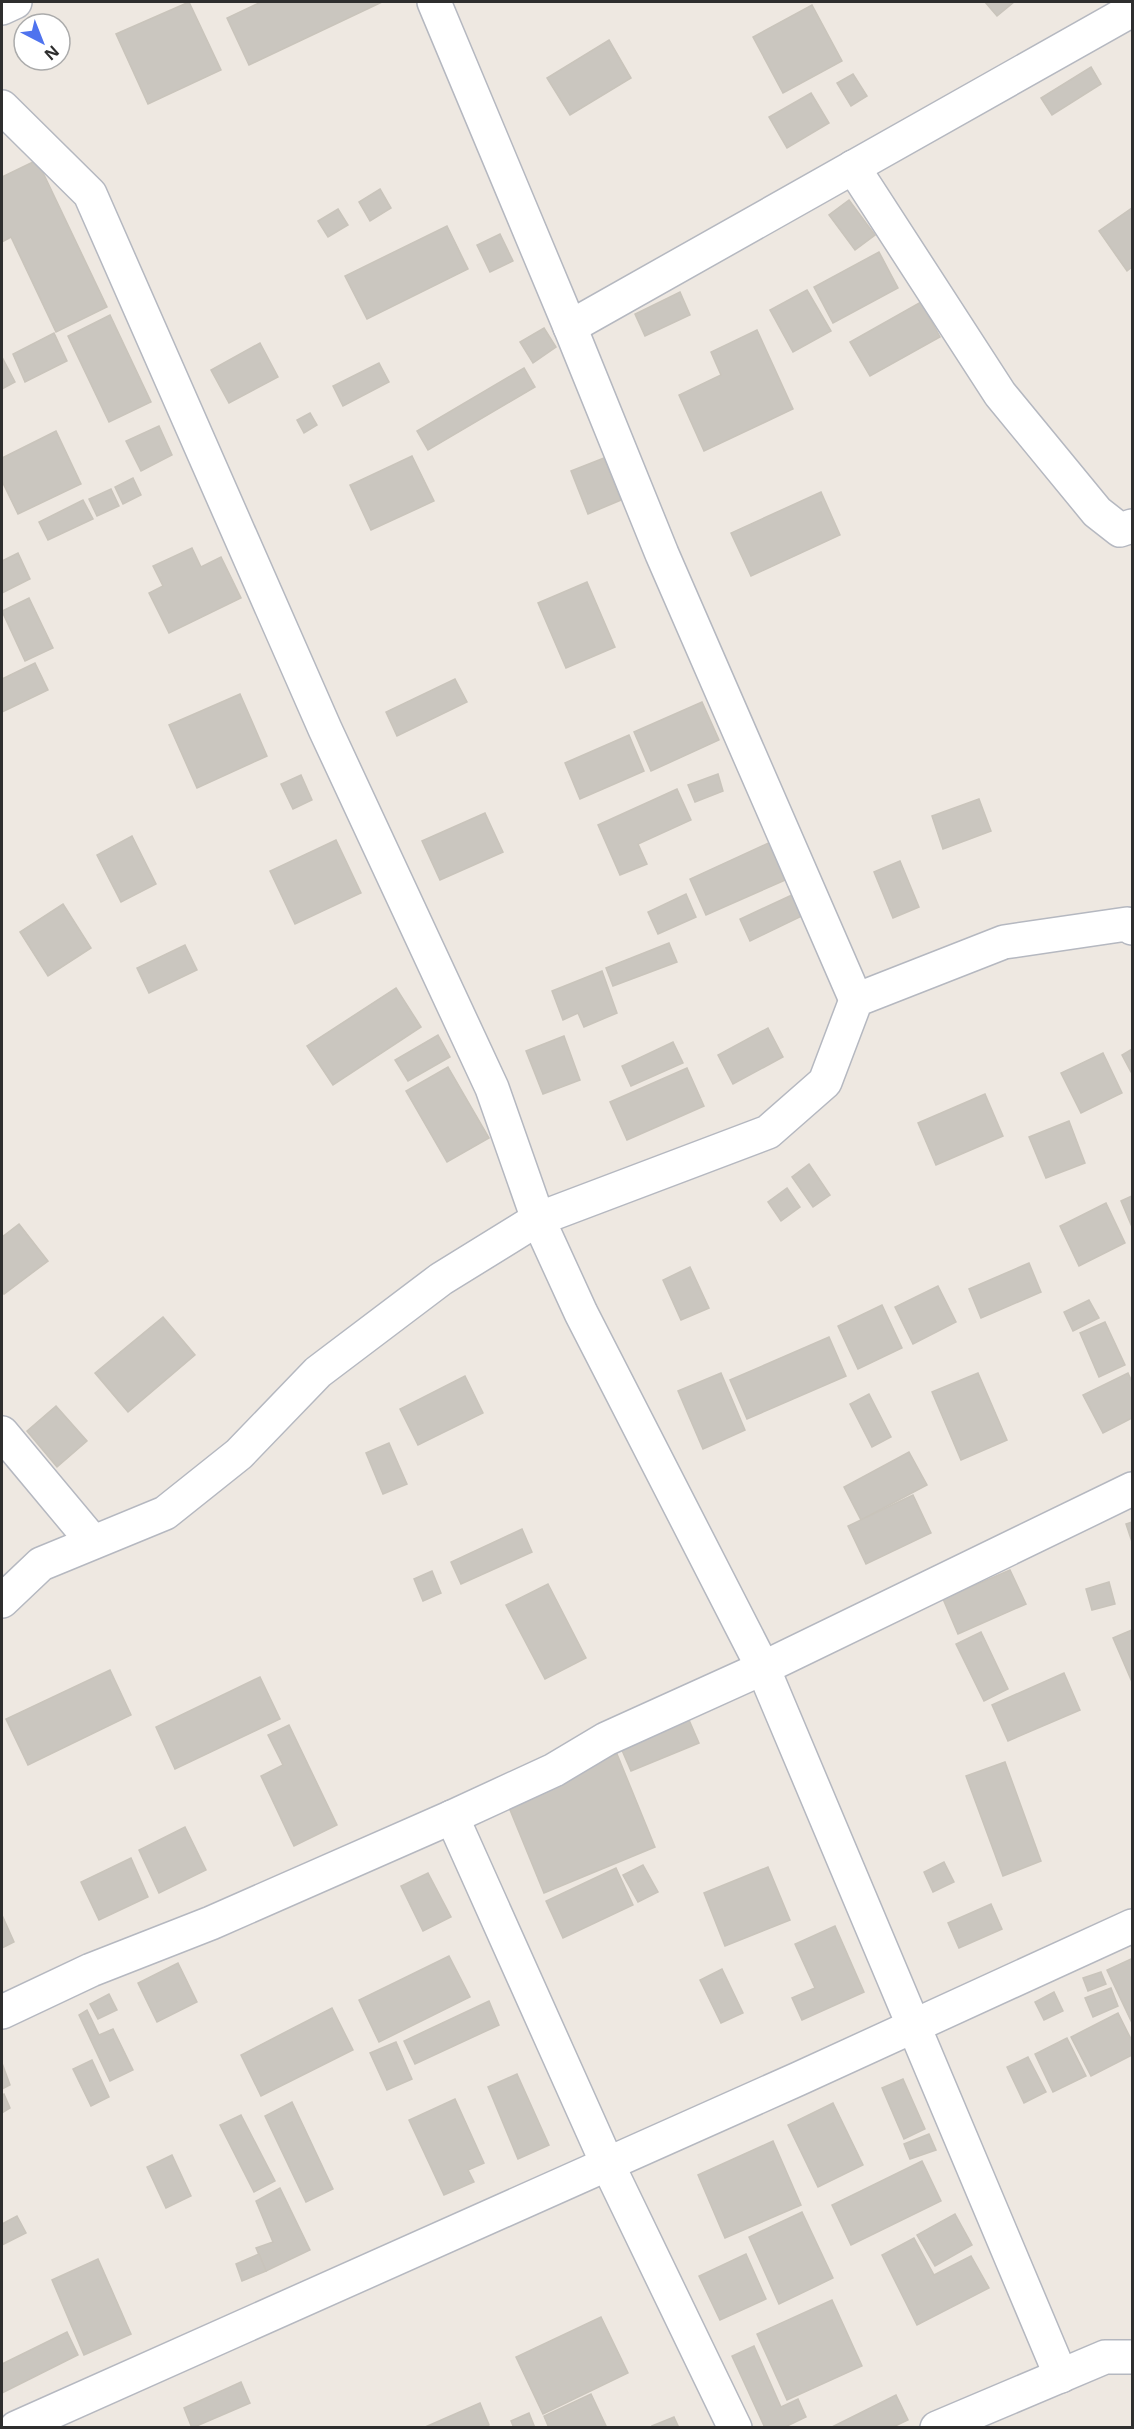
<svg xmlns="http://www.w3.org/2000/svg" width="1134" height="2429" viewBox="0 0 1134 2429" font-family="'Noto Sans',sans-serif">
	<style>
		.building { fill: #cac6bf; stroke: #c9c4bb; stroke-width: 1.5 }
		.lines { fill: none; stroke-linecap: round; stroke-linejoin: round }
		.minor-casing { stroke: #b5b8c0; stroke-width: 36 }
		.tertiary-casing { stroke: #b5b8c0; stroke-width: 36 }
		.minor { stroke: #fff; stroke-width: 33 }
		.tertiary { stroke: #fff; stroke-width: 33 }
	</style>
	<rect width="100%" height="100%" fill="#eee8e1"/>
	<g class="building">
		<path d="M189 2 221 70 148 104 116 34Z"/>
		<path d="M261 2H382L249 65 227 18Z"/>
		<path d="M985 2H1014L997 16Z"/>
		<path d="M812 5 842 61 783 93 753 37Z"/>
		<path d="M609 40 631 78 570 115 547 78Z"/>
		<path d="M1091 67 1101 84 1052 115 1041 98Z"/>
		<path d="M853 74 867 96 851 106 837 83Z"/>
		<path d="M811 93 829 123 787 148 769 117Z"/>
		<path d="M37 160 107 307 56 332 11 237 2 242V177Z"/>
		<path d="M380 189 391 208 370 221 359 202Z"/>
		<path d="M849 200 875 235 855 250 829 215Z"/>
		<path d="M1132 208V267L1127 271 1099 231Z"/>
		<path d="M338 209 348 225 328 237 318 221Z"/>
		<path d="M447 226 468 269 367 319 345 276Z"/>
		<path d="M500 234 513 261 490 272 477 245Z"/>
		<path d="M879 252 898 288 833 323 814 287Z"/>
		<path d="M807 290 831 331 793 352 770 310Z"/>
		<path d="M680 292 690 315 645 336 635 314Z"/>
		<path d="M921 302 940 337 870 376 850 342Z"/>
		<path d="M110 315 151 402 109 422 68 336Z"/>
		<path d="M544 328 556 347 533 363 520 342Z"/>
		<path d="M757 330 793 409 704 451 679 395 721 375 711 352Z"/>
		<path d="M54 333 67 361 25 382 13 354Z"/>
		<path d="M260 343 278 377 229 403 211 370Z"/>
		<path d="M2 357 15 382 2 389Z"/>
		<path d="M379 363 389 382 343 406 333 386Z"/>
		<path d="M524 368 535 387 428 450 417 431Z"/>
		<path d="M310 413 317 425 304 433 297 420Z"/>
		<path d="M159 426 172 455 141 471 126 441Z"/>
		<path d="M56 431 81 484 18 514 2 481V458Z"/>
		<path d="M412 456 434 501 371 530 350 485Z"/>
		<path d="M604 458 621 500 588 514 571 471Z"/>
		<path d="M133 478 141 495 123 504 115 487Z"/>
		<path d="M111 489 119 506 97 516 89 499Z"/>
		<path d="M821 492 840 535 751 576 731 533Z"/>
		<path d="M83 500 93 519 48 540 39 522Z"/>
		<path d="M192 548 201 567 221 557 241 598 169 633 149 593 163 586 153 566Z"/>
		<path d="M18 553 30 579 2 593V561Z"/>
		<path d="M587 582 615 647 566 668 538 603Z"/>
		<path d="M29 598 53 648 25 661 2 611Z"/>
		<path d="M35 663 48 690 2 712V679Z"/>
		<path d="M455 679 467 702 397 736 386 712Z"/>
		<path d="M240 694 267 756 197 788 169 725Z"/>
		<path d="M702 702 719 740 651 771 634 732Z"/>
		<path d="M629 735 644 771 580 799 565 763Z"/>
		<path d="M718 774 723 791 695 802 688 785Z"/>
		<path d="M301 775 312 800 293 809 281 784Z"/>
		<path d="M677 789 691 820 638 844 647 864 620 875 598 825Z"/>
		<path d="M979 799 991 831 943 849 932 816Z"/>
		<path d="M485 813 503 852 440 880 422 841Z"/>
		<path d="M132 836 156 884 121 902 97 855Z"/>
		<path d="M336 840 361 893 295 924 270 871Z"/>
		<path d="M775 840 792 877 706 915 690 879Z"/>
		<path d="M900 861 919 907 893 918 874 872Z"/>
		<path d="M686 894 696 917 658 934 648 912Z"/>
		<path d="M794 894 804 915 750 941 740 919Z"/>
		<path d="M63 904 91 948 48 976 20 932Z"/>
		<path d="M669 943 677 962 613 986 606 968Z"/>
		<path d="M185 945 197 970 149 993 137 968Z"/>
		<path d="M602 971 617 1013 584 1027 578 1013 563 1020 552 991Z"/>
		<path d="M396 988 421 1027 333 1085 307 1046Z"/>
		<path d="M768 1028 783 1057 733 1084 718 1055Z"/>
		<path d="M438 1035 450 1057 408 1081 395 1060Z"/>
		<path d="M564 1036 580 1080 543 1094 526 1051Z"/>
		<path d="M673 1042 683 1063 631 1086 622 1066Z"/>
		<path d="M1132 1049V1072H1131L1122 1055Z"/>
		<path d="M1103 1053 1122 1093 1081 1113 1061 1073Z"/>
		<path d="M448 1067 489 1138 447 1162 406 1091Z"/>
		<path d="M687 1068 704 1106 627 1140 610 1102Z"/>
		<path d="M985 1094 1003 1136 936 1165 918 1123Z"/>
		<path d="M1069 1121 1085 1163 1046 1178 1029 1137Z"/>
		<path d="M809 1164 830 1195 813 1207 792 1177Z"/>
		<path d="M787 1188 800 1207 781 1221 768 1202Z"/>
		<path d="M1132 1196V1227L1121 1201Z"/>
		<path d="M1106 1203 1125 1243 1079 1266 1060 1226Z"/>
		<path d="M19 1224 48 1261 4 1294 2 1290V1237Z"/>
		<path d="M1029 1263 1041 1292 981 1318 969 1289Z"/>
		<path d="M690 1267 709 1308 681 1320 663 1280Z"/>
		<path d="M938 1286 956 1322 913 1344 895 1307Z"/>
		<path d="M1089 1300 1099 1318 1073 1331 1064 1312Z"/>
		<path d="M882 1305 902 1348 858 1369 838 1326Z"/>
		<path d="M163 1317 195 1355 128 1412 95 1373Z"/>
		<path d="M1105 1322 1125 1365 1099 1377 1080 1333Z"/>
		<path d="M829 1337 846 1376 747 1419 730 1380Z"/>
		<path d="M721 1373 745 1430 703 1449 678 1391Z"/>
		<path d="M978 1373 1007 1440 961 1460 932 1392Z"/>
		<path d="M1128 1373 1132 1382V1418L1103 1433 1083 1395Z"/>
		<path d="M465 1376 483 1413 418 1445 400 1409Z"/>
		<path d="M869 1394 891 1437 872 1447 850 1404Z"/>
		<path d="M56 1406 87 1441 57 1467 27 1431Z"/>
		<path d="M389 1443 407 1484 383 1494 366 1453Z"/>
		<path d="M909 1452 927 1485 861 1520 844 1487Z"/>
		<path d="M913 1495 931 1533 866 1564 848 1526Z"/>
		<path d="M1132 1522V1542L1126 1524Z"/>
		<path d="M522 1529 532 1552 461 1584 451 1562Z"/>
		<path d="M1010 1570 1026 1604 958 1634 943 1599Z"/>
		<path d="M432 1571 441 1593 423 1601 414 1579Z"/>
		<path d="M1109 1582 1115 1604 1092 1610 1086 1589Z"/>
		<path d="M548 1584 586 1658 545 1679 506 1605Z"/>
		<path d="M1132 1630V1682L1113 1638Z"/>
		<path d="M981 1632 1008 1689 984 1701 956 1644Z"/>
		<path d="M110 1670 131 1715 28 1765 6 1719Z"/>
		<path d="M1064 1673 1080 1710 1008 1741 992 1705Z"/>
		<path d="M260 1677 280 1719 175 1769 156 1727Z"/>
		<path d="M689 1720 699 1743 631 1771 621 1748Z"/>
		<path d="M289 1725 337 1825 294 1846 261 1776 283 1765 268 1735Z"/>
		<path d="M617 1754 655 1847 544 1893 506 1800Z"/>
		<path d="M1005 1762 1041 1861 1003 1876 966 1776Z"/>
		<path d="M185 1827 206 1870 159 1893 139 1850Z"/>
		<path d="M131 1858 148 1897 99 1920 81 1882Z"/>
		<path d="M944 1862 954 1882 933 1892 924 1872Z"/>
		<path d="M643 1865 658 1892 638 1902 623 1875Z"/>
		<path d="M768 1867 790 1920 725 1946 704 1893Z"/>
		<path d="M616 1868 633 1905 563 1938 546 1901Z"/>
		<path d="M428 1873 451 1917 423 1931 401 1886Z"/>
		<path d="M991 1904 1002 1929 959 1948 948 1923Z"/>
		<path d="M2 1915 14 1942 2 1948Z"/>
		<path d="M835 1926 864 1992 802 2020 792 1998 815 1988 795 1944Z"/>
		<path d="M449 1956 470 1997 379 2042 359 2000Z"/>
		<path d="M1131 1959 1132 1962V2023L1107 1970Z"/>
		<path d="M178 1963 197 2002 157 2022 138 1983Z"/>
		<path d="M722 1969 743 2013 721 2023 700 1980Z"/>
		<path d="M1101 1972 1106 1984 1088 1991 1083 1978Z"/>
		<path d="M1111 1988 1118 2006 1093 2017 1085 1998Z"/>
		<path d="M1054 1992 1063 2011 1044 2020 1035 2002Z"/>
		<path d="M109 1994 117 2010 98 2019 90 2004Z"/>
		<path d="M489 2001 499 2025 415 2064 404 2041Z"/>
		<path d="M332 2008 353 2050 261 2096 241 2055Z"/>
		<path d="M87 2010 99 2035 113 2029 133 2070 110 2081 79 2015Z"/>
		<path d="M1118 2013 1132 2041V2055L1091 2076 1071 2037Z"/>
		<path d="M1067 2038 1086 2076 1053 2092 1035 2054Z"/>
		<path d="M396 2042 412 2079 387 2090 370 2053Z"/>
		<path d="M1028 2057 1046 2092 1024 2103 1007 2067Z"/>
		<path d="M92 2060 109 2097 91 2106 73 2069Z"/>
		<path d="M2 2063 10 2085 2 2089Z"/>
		<path d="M517 2074 549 2145 518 2159 488 2087Z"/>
		<path d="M903 2079 925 2129 904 2139 882 2088Z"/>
		<path d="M4 2094 10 2108 2 2113V2095Z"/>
		<path d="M455 2099 484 2163 468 2170 474 2182 444 2195 409 2120Z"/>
		<path d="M292 2102 333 2189 306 2202 265 2116Z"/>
		<path d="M833 2103 863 2165 818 2187 788 2125Z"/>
		<path d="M241 2115 275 2181 254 2192 220 2125Z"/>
		<path d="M929 2134 936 2150 910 2159 904 2144Z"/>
		<path d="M773 2141 801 2205 725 2238 698 2175Z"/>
		<path d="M172 2155 191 2196 166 2208 147 2167Z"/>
		<path d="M922 2161 941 2201 851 2245 832 2205Z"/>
		<path d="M280 2188 310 2250 266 2271 256 2248 273 2242 256 2201Z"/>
		<path d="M802 2212 833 2278 779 2304 749 2237Z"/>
		<path d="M955 2214 972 2245 935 2266 917 2235Z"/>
		<path d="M17 2216 26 2233 2 2245V2224Z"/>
		<path d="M914 2238 934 2275 971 2256 989 2288 917 2325 882 2255Z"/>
		<path d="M259 2254 266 2271 242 2281 236 2264Z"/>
		<path d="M746 2254 766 2299 720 2320 699 2276Z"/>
		<path d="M98 2259 131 2334 84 2355 52 2280Z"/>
		<path d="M832 2300 862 2366 787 2400 757 2334Z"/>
		<path d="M601 2317 628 2373 543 2414 516 2357Z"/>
		<path d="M67 2332 78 2355 2 2393V2364Z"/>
		<path d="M754 2346 781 2407 798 2399 806 2417 783 2428H765L732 2356Z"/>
		<path d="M241 2382 250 2403 192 2428 184 2408Z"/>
		<path d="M591 2394 607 2428H549L544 2416Z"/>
		<path d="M896 2395 908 2420 891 2428H830Z"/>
		<path d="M480 2403 489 2425 483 2428H423Z"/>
		<path d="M529 2413 535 2428H514L511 2421Z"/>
		<path d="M674 2417 679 2428H653L652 2426Z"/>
	</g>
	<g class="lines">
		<defs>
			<g id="minor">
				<path d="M434 2 570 327 662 554 856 1000"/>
				<path d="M2 107 90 194 325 729 492 1088 538 1219 441 1279 318 1372 239 1454 165 1513 41 1564 2 1601"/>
				<path d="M853 167 1000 394 1097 512 1120 530 1132 526"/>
				<path d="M570 327 1132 10"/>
				<path d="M2 1433 93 1542"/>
				<path d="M452 1817 607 2163 735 2428"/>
				<path d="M2 2012 91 1970 211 1923 452 1817 554 1770 606 1739 763 1668 1132 1489"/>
				<path d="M1061 2376 763 1668 581 1313 538 1219 768 1132 825 1082 856 1000 1004 942 1127 924 1132 928"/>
				<path d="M16 2428 798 2079 1132 1926"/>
				<path d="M937 2428 1105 2357H1132"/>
			</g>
			<path id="tertiary" d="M2 8 15 2"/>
		</defs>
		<use href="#minor" class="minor-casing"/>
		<use href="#tertiary" class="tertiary-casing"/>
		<use href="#minor" class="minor"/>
		<use href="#tertiary" class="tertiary"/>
	</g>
	<rect width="1134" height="2429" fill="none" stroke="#2e2e2e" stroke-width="6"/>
	<g transform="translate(42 42) rotate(138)"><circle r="28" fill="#ffffff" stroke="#ababab" stroke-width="1.5"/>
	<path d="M0-4.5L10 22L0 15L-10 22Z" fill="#4f73ee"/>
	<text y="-9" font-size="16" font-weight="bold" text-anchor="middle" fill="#2e2e2e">N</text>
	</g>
</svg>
